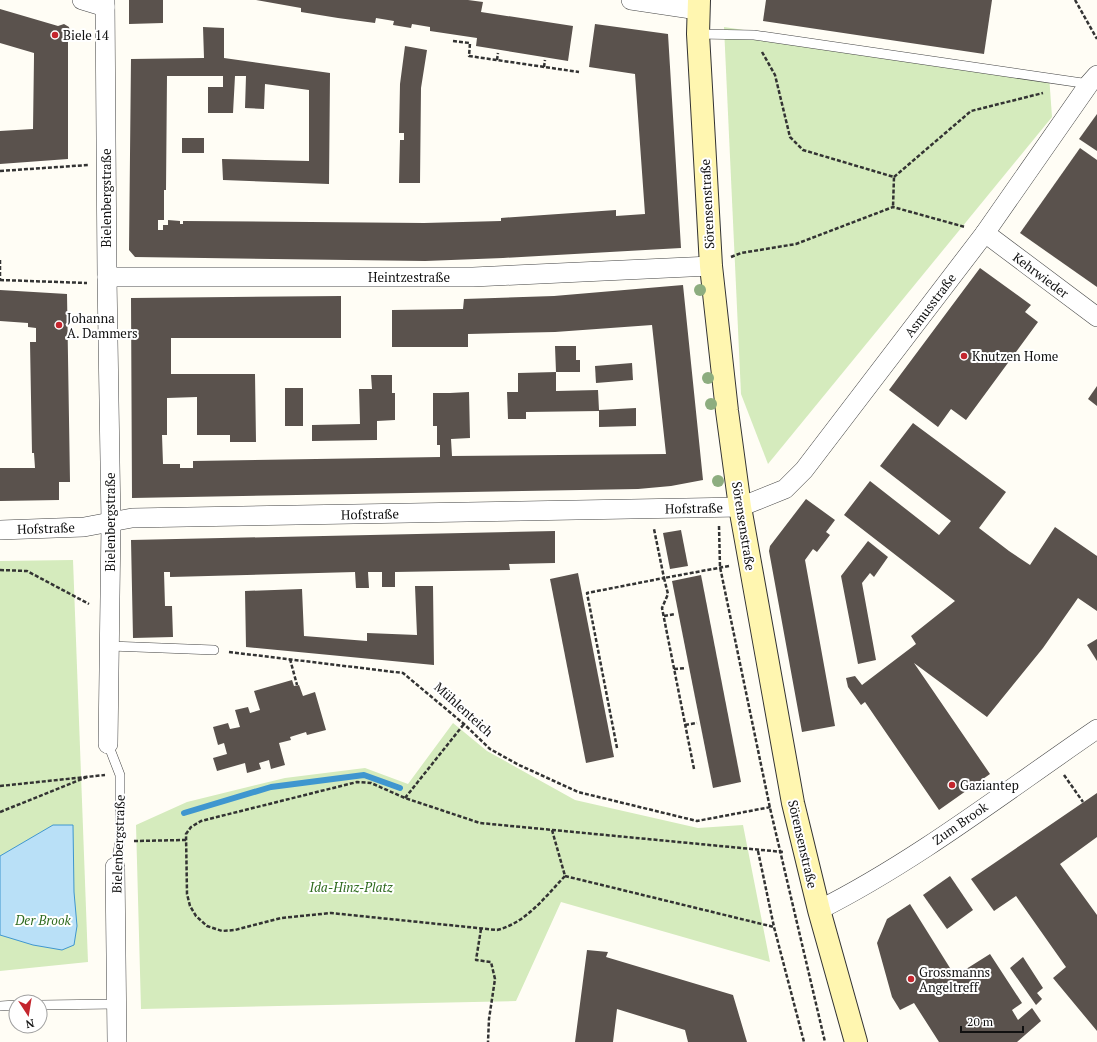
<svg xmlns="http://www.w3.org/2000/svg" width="1097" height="1042" viewBox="0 0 1097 1042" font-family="'PT Serif',serif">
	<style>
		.green { fill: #d5ebbd }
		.water { fill: #b9e0f7; stroke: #3f96cf }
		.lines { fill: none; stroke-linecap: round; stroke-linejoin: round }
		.stream { stroke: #3f96cf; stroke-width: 6 }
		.building { fill: #5a524d }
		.service-casing { stroke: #444; stroke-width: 10 }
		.minor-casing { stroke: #444; stroke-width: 20 }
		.secondary-casing { stroke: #333; stroke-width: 24 }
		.path { stroke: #333; stroke-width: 2.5; stroke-dasharray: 4 2; stroke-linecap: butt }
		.service { stroke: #fff; stroke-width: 9 }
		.minor { stroke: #fff; stroke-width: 19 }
		.secondary { stroke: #fff6b0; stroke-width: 22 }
		.tree { fill: #8dad7f }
		.poi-dot { fill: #c4262e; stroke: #fff; stroke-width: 1.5 }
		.labels { text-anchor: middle; stroke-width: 4; stroke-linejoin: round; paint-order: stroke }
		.poi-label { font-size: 13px; fill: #111; stroke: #fff; text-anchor: start }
		.street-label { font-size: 13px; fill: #111; stroke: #fff }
		.park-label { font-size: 13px; font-style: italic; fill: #2f6b1f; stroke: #fff }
	</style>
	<rect width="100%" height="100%" fill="#fffdf5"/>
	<g class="green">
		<path d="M724 27 1049 75 1052 117 768 464 741 394Z"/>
		<path d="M73 560 88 962 0 971V561Z"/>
		<path d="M453 723 487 751 575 800 698 828 743 825 770 962 561 902 516 1001 141 1009 136 825 187 802 285 778 365 768 408 784Z"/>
	</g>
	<path class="water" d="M53 825H73L74 892 77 926 74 945 62 950 33 945 0 935V856Z"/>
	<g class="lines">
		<path class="stream" d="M184 813 271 787 364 775 400 788"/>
	</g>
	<g class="building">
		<path d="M129 0H163V23L129 24Z"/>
		<path d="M256 0H468L483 2 481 12 573 26 568 61 476 46 477 38 430 31V27L412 24 411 28 393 25 394 21 376 18 375 23 338 18 301 12V8Z"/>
		<path d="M766 0H992L984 54 763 21Z"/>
		<path d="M0 9 58 26 64 24 69 27 70 32 68 37V159L0 164V131L33 129 34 57V53L0 43Z"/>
		<path d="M595 24 668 34 681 248 503 258 425 261 135 257 129 250 131 59 204 58 203 27 224 28V58L330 73 329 184 223 180 222 159 309 161V90L265 84 264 109 245 108 246 76H235L233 113H208V87H223V76H167L166 190H164V220H158V230H163V225H168V220L180 221V224H183V221L424 223 501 221V218L616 210V216L645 214 635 74 589 67Z"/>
		<path d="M405 46 427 50 421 88 420 183H399L400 140H404V133H399L400 84Z"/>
		<path d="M1097 114V151L1079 139Z"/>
		<rect x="182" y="138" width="22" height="15"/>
		<path d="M1080 148 1097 160V287L1020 233Z"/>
		<path d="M980 268 1031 305 1025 312 1038 322 966 420 951 409 938 427 889 390Z"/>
		<path d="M683 285 703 480 671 486 638 489 132 498 131 298 341 296V338H171V374H255L256 442H230V435H197V397L167 398V435H162L163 464H180V468H193V461L440 457V445H437V426H433V393H450L469 392 470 438 451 439 452 456 666 454 652 325 555 332 468 334V347H392V310L463 309 464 299 554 296Z"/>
		<path d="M0 290 67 294 70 482H59V500L0 501V468H35L34 453H32L30 342H36V328L28 327V323L0 321Z"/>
		<path d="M555 346H576V360H580V372H556Z"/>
		<path d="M632 363 633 380 596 383 595 366Z"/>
		<path d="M556 372V391L598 390 599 410 636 408V426L599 427V411L526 412V419H508L507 392H518V373Z"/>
		<path d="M371 375H392V393H395V420L377 421V440L312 441V425L360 424 359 389H372Z"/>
		<path d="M1097 386V406L1088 399Z"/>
		<rect x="285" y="388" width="18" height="38"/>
		<path d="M913 423 1006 492 979 528 1009 551 1030 565 1055 527 1097 556V611L1078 598 1043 648 987 717 914 663 990 774 939 810 865 702 861 705 848 687 846 678 855 676 862 685 916 644 911 636 955 601 844 515 870 481 939 535 951 521 880 466Z"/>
		<path d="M806 499 835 520 826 532 830 535 817 552 813 549 805 560 835 726 802 732 769 551 770 546Z"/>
		<path d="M681 530 688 566 670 569 663 533Z"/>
		<path d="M555 531V563L509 564 510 570 395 572V587H382V572H368L369 588H356L355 572 170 577V572H164L165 606H172L173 637 133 638 131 540Z"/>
		<path d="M868 541 888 557 874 577 870 573 862 583 876 660 858 664 841 576Z"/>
		<path d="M578 573 614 757 586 763 550 579Z"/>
		<path d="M701 575 741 782 713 788 672 581Z"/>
		<path d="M415 586H433L434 665 246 647 245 591 302 589 304 636 367 641V633L417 635Z"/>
		<path d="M1097 639V661L1087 645Z"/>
		<path d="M292 680 294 686 299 685 303 696 315 692 326 730 307 735 306 732 290 737 291 740 279 743 285 765 271 769 269 760 259 763 261 769 247 773 245 763 217 771 213 758 227 754 224 743 218 745 213 727 228 723 230 729 240 727 235 710 248 707 250 713 260 710 254 691Z"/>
		<path d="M1097 793V837L1060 864 1097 915V1031L1053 978 1066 967 1016 896 994 911 971 879Z"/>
		<path d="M950 876 973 910 947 929 923 895Z"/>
		<path d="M910 904 955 976 990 954 1022 1003 1012 1010 1018 1020 1032 1008 1041 1021 1017 1042H939L914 1003 900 1010 892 997 877 943 887 919Z"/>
		<path d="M587 950 608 952 606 957 733 995 747 1042H688L685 1030 617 1009 613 1042H575Z"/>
		<path d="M1023 957 1043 988 1037 993 1042 999 1036 1005 1010 968Z"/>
	</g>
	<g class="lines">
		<defs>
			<g id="service">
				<path d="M698 34 754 35 1089 84"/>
				<path d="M110 646 214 650"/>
				<path d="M108 744 120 775V842L115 867"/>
				<path d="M40 1005 117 1004"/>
				<path d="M0 1006 16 1005"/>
			</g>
			<g id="minor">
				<path d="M82 0 105 7"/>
				<path d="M105 0 107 277 111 523 108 744"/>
				<path d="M631 0 698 10"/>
				<path d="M985 233 1097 317"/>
				<path d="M107 277H473L711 266"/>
				<path d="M0 530 84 527 132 518 740 507 785 489 804 470 985 233 1089 84 1097 75"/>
				<path d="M115 867 117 1042"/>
				<path d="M819 910C918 860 1006 791 1097 729"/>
			</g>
			<path id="secondary" d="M699 0 698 34 711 266 727 411 740 507 793 803 819 910 856 1042"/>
		</defs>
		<use href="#service" class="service-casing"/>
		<use href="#minor" class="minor-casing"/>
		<use href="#secondary" class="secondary-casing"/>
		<g class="path">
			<path d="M1075 0 1097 39"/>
			<path d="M453 41 470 43 469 56 579 72"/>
			<path d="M762 52 775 75 790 137 803 150 894 177 893 207"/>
			<path d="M497 60 498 53"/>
			<path d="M544 67 545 60"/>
			<path d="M0 171 88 165"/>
			<path d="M894 177 971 111 1043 93"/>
			<path d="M731 257 741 253 796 244 893 207 965 227"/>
			<path d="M0 260V280"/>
			<path d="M0 280 87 283"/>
			<path d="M719 526 720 567 770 808 825 1042"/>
			<path d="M0 570 27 571 89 604"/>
			<path d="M664 616 675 614"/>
			<path d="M229 652 403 673 464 724 490 749 519 765 578 792 697 821 771 807"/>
			<path d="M290 659 297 685"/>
			<path d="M674 669 686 668"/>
			<path d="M685 725 697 723"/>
			<path d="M617 748 587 593 664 578 654 529"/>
			<path d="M694 769 662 608 668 594 664 578 729 566"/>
			<path d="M1064 775 1083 802"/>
			<path d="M0 786 105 775"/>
			<path d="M405 798 464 724"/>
			<path d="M0 812 87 777"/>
			<path d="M552 830 565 876C545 897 526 923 497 930L331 913 281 918 235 930 222 931 207 926 196 916 190 906 187 894 186 834 191 827 201 821 357 782 371 783 405 798 480 823 783 852"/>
			<path d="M134 841 186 840"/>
			<path d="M758 851 774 927 804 1042"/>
			<path d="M565 876 774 927"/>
			<path d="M481 929 476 960 491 962 495 979 489 1019 488 1042"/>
		</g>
		<use href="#service" class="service"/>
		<use href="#minor" class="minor"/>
		<use href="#secondary" class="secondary"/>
	</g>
	<g class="tree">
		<circle cx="700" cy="290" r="6"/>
		<circle cx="708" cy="378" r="6"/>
		<circle cx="711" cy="404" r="6"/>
		<circle cx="718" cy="481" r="6"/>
	</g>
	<g class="poi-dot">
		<circle cx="55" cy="35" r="4"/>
		<circle cx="59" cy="325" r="4"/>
		<circle cx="964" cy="356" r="4"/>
		<circle cx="952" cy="785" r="4"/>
		<circle cx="911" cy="979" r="4"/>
	</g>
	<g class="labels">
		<g class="poi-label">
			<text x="63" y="40">Biele 14</text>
			<text x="67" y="323">Johanna<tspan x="67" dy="15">A. Dammers</tspan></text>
			<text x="972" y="361">Knutzen Home</text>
			<text x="960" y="790">Gaziantep</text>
			<text x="919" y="977">Grossmanns<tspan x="919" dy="15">Angeltreff</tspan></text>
		</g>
		<g class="street-label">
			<text transform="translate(106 198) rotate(-90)" y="5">Bielenbergstraße</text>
			<text transform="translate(707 204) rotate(-93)" y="5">Sörensenstraße</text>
			<text transform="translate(1041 275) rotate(37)" y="5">Kehrwieder</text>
			<text x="409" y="282">Heintzestraße</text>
			<text transform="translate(930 305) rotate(-53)" y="5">Asmusstraße</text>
			<text transform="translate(694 508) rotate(-1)" y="5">Hofstraße</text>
			<text transform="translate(370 514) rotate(-1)" y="5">Hofstraße</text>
			<text transform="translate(110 522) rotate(-90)" y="5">Bielenbergstraße</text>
			<text transform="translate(744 526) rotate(81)" y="5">Sörensenstraße</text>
			<text transform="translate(46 528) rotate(-2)" y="5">Hofstraße</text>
			<text transform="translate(464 709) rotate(42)" y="5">Mühlenteich</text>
			<text transform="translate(960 823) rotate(-35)" y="5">Zum Brook</text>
			<text transform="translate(118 844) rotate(-88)" y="5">Bielenbergstraße</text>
			<text transform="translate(803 844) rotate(77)" y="5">Sörensenstraße</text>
		</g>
		<g class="park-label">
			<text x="351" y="892">Ida-Hinz-Platz</text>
			<text x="43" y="925">Der Brook</text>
		</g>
	</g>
	<g transform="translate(28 1014) rotate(168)"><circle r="19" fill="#ffffff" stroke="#a0a0a0"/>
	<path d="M0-3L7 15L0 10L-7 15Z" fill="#c4262e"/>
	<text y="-6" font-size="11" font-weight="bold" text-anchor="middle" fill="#111111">N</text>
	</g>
	<path d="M961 1026v6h62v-6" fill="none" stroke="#111111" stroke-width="2"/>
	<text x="967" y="1026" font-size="12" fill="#111111" stroke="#ffffff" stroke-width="3" paint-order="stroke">20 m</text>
</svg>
